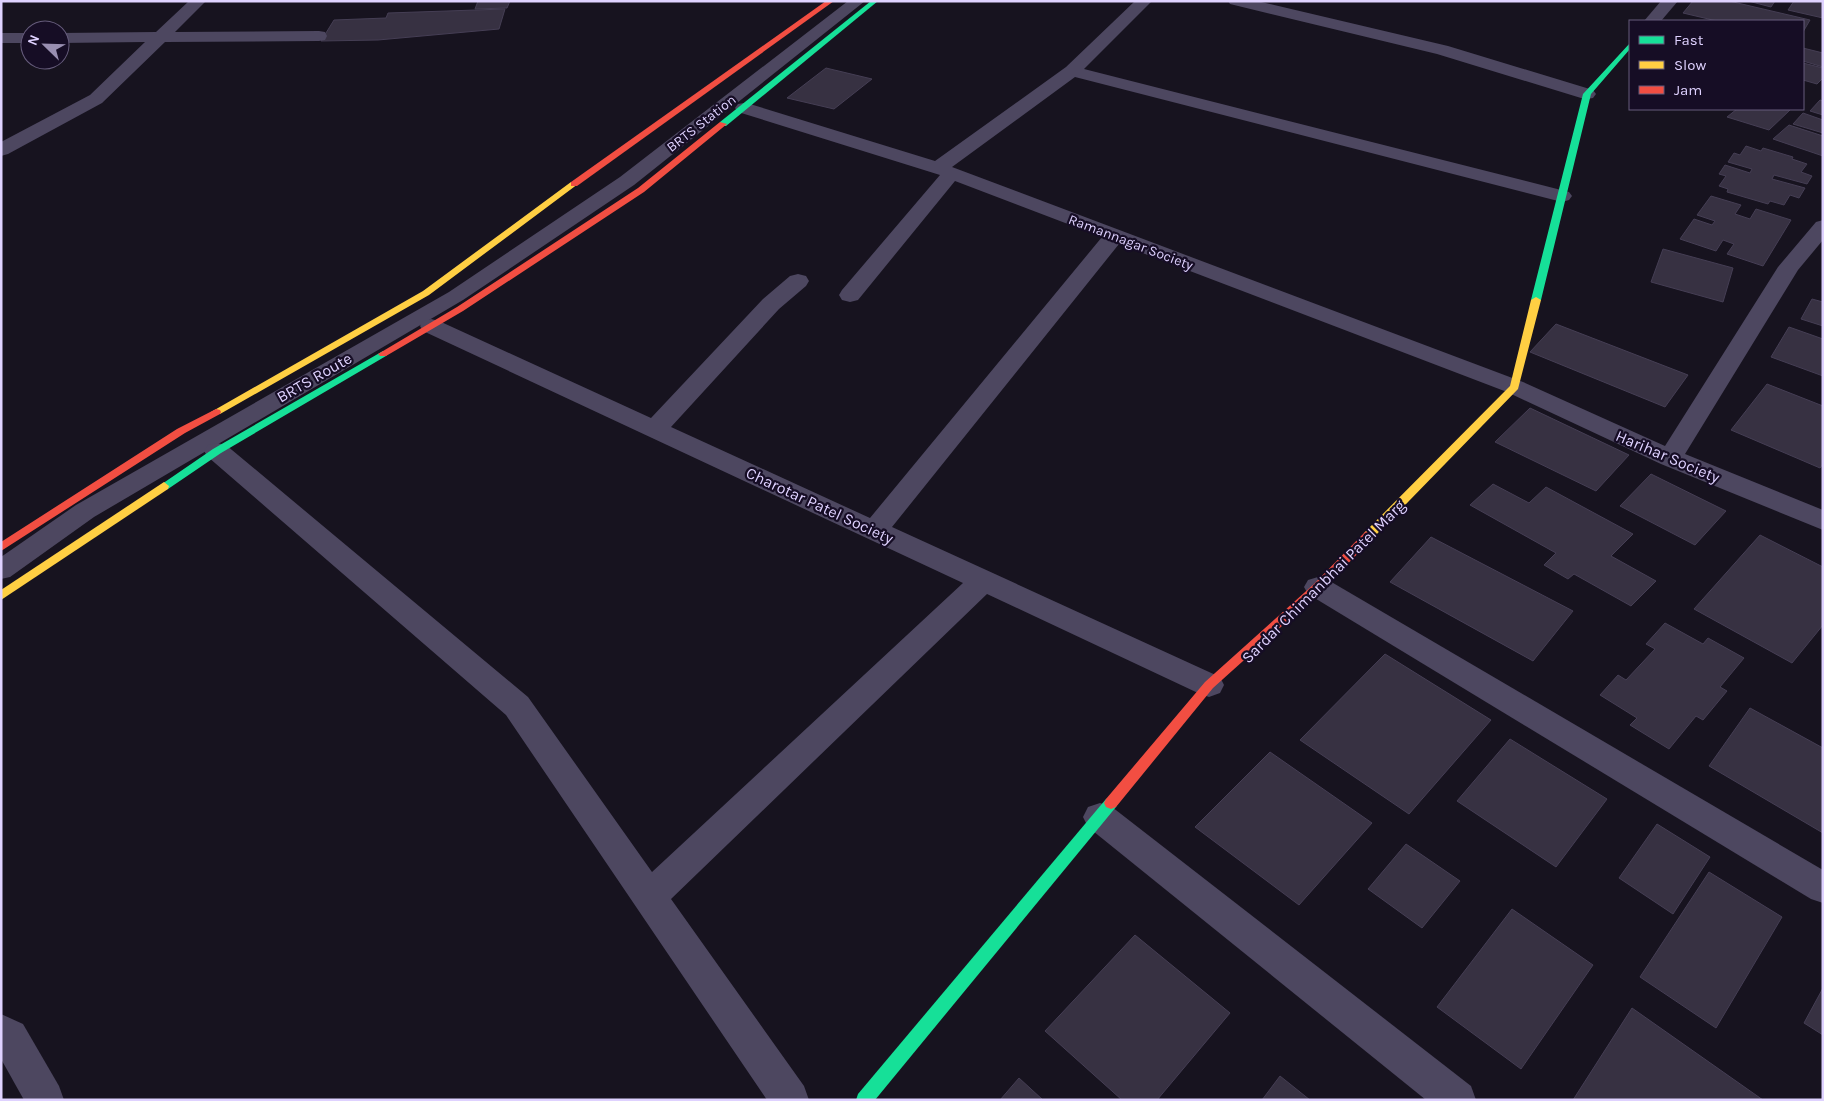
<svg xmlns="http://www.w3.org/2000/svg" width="1824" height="1101" viewBox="0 0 1824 1101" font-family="Karla,sans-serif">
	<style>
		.building { fill: #373142; stroke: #453e54 }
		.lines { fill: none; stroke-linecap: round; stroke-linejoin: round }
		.lane { fill: #4d4760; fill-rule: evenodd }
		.street { fill: #4d4760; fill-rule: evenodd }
		.fast { fill: #16e098; fill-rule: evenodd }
		.slow { fill: #ffcf43; fill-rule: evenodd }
		.jam { fill: #f24e42; fill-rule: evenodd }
		.labels { text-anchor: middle; stroke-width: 4.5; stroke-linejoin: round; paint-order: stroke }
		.far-street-label { font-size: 14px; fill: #dfd2ff; stroke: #160d25 }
		.street-label { font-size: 16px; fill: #dfd2ff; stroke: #160d25 }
	</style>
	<rect width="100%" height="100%" fill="#17131f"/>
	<g class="building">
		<path d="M478 1H510L507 8 475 9Z"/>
		<path d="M1693 1H1729L1810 20 1803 32V21H1717L1683 13Z"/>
		<path d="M1748 1H1775L1771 7Z"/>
		<path d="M1794 1H1823V18L1788 10Z"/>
		<path d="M505 9 499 29 378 40 321 41 334 20 386 18 388 13Z"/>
		<path d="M1803 48 1823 53V67L1803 61Z"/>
		<path d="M1803 63 1823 68V78L1817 84 1803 80Z"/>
		<path d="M826 68 872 79 834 109 787 98Z"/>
		<path d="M1820 100 1823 101V115L1810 111Z"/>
		<path d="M1737 109H1786L1790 110 1769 130 1727 117Z"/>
		<path d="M1803 113 1823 120V133L1793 124Z"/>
		<path d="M1789 125 1823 136V156L1773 139Z"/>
		<path d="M1746 146 1761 151 1763 148 1793 157 1792 159 1807 164 1801 172 1812 176 1807 184 1774 175 1772 179 1805 188 1799 198 1790 195 1784 205 1770 201 1768 204 1727 192 1728 189 1719 186 1726 176 1719 174 1725 165 1750 173 1752 169 1728 162 1734 153 1740 155Z"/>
		<path d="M1711 196 1741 205 1735 214 1750 219 1756 209 1791 220 1763 266 1727 254 1734 244 1723 240 1716 251 1680 239 1694 219 1712 225 1715 221 1697 215Z"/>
		<path d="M1663 249 1733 268 1723 302 1651 282Z"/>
		<path d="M1812 299 1823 302V326L1801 319Z"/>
		<path d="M1556 324 1688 375 1665 407 1530 352Z"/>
		<path d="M1789 327 1823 339V376L1771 357Z"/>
		<path d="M1767 384 1823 406V464L1820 468 1731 430Z"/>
		<path d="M1530 408 1629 455 1596 491 1495 442Z"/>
		<path d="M1651 474 1726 511 1695 545 1620 506Z"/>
		<path d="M1493 484 1529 503 1546 487 1633 534 1611 556 1656 581 1631 606 1574 574 1568 579 1544 565 1556 553 1470 505Z"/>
		<path d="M1760 535 1823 567V625L1792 663 1694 609Z"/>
		<path d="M1431 537 1573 611 1533 661 1390 582Z"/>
		<path d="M1665 623 1703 644 1708 638 1744 658 1720 687 1727 691 1703 720 1696 716 1669 749 1630 725 1637 718 1600 695 1618 675 1626 680 1655 649 1646 644Z"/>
		<path d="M1385 654 1491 720 1409 814 1300 740Z"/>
		<path d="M1750 708 1823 748V833L1709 766Z"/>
		<path d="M1510 739 1607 799 1556 867 1457 801Z"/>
		<path d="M1270 752 1372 823 1299 905 1195 827Z"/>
		<path d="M1657 824 1710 857 1673 914 1619 878Z"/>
		<path d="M1406 844 1460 881 1422 928 1368 889Z"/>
		<path d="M1709 872 1782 917 1716 1028 1640 977Z"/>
		<path d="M1512 909 1593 965 1521 1069 1437 1007Z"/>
		<path d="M1135 935 1230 1013 1157 1100H1122L1045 1031Z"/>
		<path d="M1823 988V1035L1804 1023Z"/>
		<path d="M1632 1008 1763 1100H1573Z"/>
		<path d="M1280 1076 1310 1100H1262Z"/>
		<path d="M1019 1078 1043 1100H1000Z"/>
	</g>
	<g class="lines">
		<path class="lane" d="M848 1H865L634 185 463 300 94 517 10 577 1 579V557L76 505 449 292 620 177Z"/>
		<g class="street">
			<path d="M189 1H206L175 32 319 31 325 32 327 36 325 40 319 41 165 42 102 103 8 154 1 156V142L90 95 145 42 60 43V33L156 32Z"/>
			<path d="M1135 1H1152L1084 69 1569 192 1572 196 1569 200 1562 202 1075 77 952 167 1523 382 1665 446 1778 267 1816 222 1823 220V240L1798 270 1685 454 1823 510V530L1661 464 1507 392 1119 244 892 527 1220 677 1224 685 1220 693 1209 697 1198 693 987 594 671 899 804 1086 809 1100H767L506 715 208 457 204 451 208 445 217 443 226 445 528 697 652 872 963 583 423 331 420 326 423 321 431 319 439 321 651 418 763 299 790 276 798 274 806 276 809 281 806 286 779 309 671 427 870 518 1102 237 955 181 858 300 850 302 842 300 839 295 842 290 940 175 738 112 735 108 738 104 744 103 750 104 935 161 1066 67Z"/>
			<path d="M1228 1H1257L1448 46 1593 90 1596 94 1593 98 1587 99 1581 98 1437 54 1230 4Z"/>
			<path d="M1661 1H1678L1661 21H1644Z"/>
			<rect x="1" y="33" width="29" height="10"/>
			<path d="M1318 577 1328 580 1823 870V903L1811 899 1308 594 1304 587 1308 580Z"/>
			<path d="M1100 803 1112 807 1471 1086 1476 1100H1426L1088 827 1083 817 1088 807Z"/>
			<path d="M1 1014 23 1024 59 1086 64 1100H24L1 1059Z"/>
		</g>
		<g class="fast">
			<path d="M871 1H878L726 126H720V122Z"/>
			<path d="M1630 43V49L1591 94 1541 300 1536 303 1533 302 1531 300 1583 94Z"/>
			<path d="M383 351 388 354 386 356 221 453 168 489 164 490 159 486 213 449Z"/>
			<path d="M1111 797 1116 799 1118 803 1116 807 875 1100H856L858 1094 1106 799Z"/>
		</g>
		<g class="slow">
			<path d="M571 182 578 184 429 295 220 414H212L211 412 423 291Z"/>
			<path d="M1536 297 1541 300 1518 389 1373 538H1365L1363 535 1365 532 1510 386 1531 300Z"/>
			<path d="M164 482 169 486 168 489 1 600V590Z"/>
		</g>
		<g class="jam">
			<path d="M826 1H834L577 186H571V182Z"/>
			<path d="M720 122 727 124 644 192 463 311 386 356H380L378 354 457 307 638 188Z"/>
			<path d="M216 409 220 410 221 412 220 414 185 433 1 551V542L177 429Z"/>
			<path d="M1369 531 1375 535 1373 538 1322 590 1213 688 1116 807 1111 809 1106 807 1104 803 1106 799 1205 682 1314 584 1365 532Z"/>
		</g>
	</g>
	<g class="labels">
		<g class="far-street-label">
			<text transform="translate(701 123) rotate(-38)" y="5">BRTS Station</text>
			<text transform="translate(1131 242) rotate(21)" y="5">Ramannagar Society</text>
		</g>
		<g class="street-label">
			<text transform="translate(314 377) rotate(-30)" y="6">BRTS Route</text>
			<text transform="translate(1668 456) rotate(23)" y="6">Harihar Society</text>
			<text transform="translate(820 505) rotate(25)" y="6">Charotar Patel Society</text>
			<text transform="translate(1323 581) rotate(-45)" y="6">Sardar Chimanbhai Patel Marg</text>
		</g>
	</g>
	<rect width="1824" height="1101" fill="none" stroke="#dfd2ff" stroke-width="5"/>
	<rect x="1629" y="20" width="175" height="90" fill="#160d25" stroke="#665c7c"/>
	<rect x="1639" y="36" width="25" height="8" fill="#16e098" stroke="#665c7c"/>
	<text x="1674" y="45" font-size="15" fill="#dfd2ff">Fast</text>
	<rect x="1639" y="61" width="25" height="8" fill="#ffcf43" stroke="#665c7c"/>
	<text x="1674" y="70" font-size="15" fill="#dfd2ff">Slow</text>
	<rect x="1639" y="86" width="25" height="8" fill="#f24e42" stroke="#665c7c"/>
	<text x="1674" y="95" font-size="15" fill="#dfd2ff">Jam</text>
	<g transform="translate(45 45) rotate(293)"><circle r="24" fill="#160d25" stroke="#665c7c"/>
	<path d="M0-4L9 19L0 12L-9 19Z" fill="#998fb1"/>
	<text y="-8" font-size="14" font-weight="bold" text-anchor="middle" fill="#dfd2ff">N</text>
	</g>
</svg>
